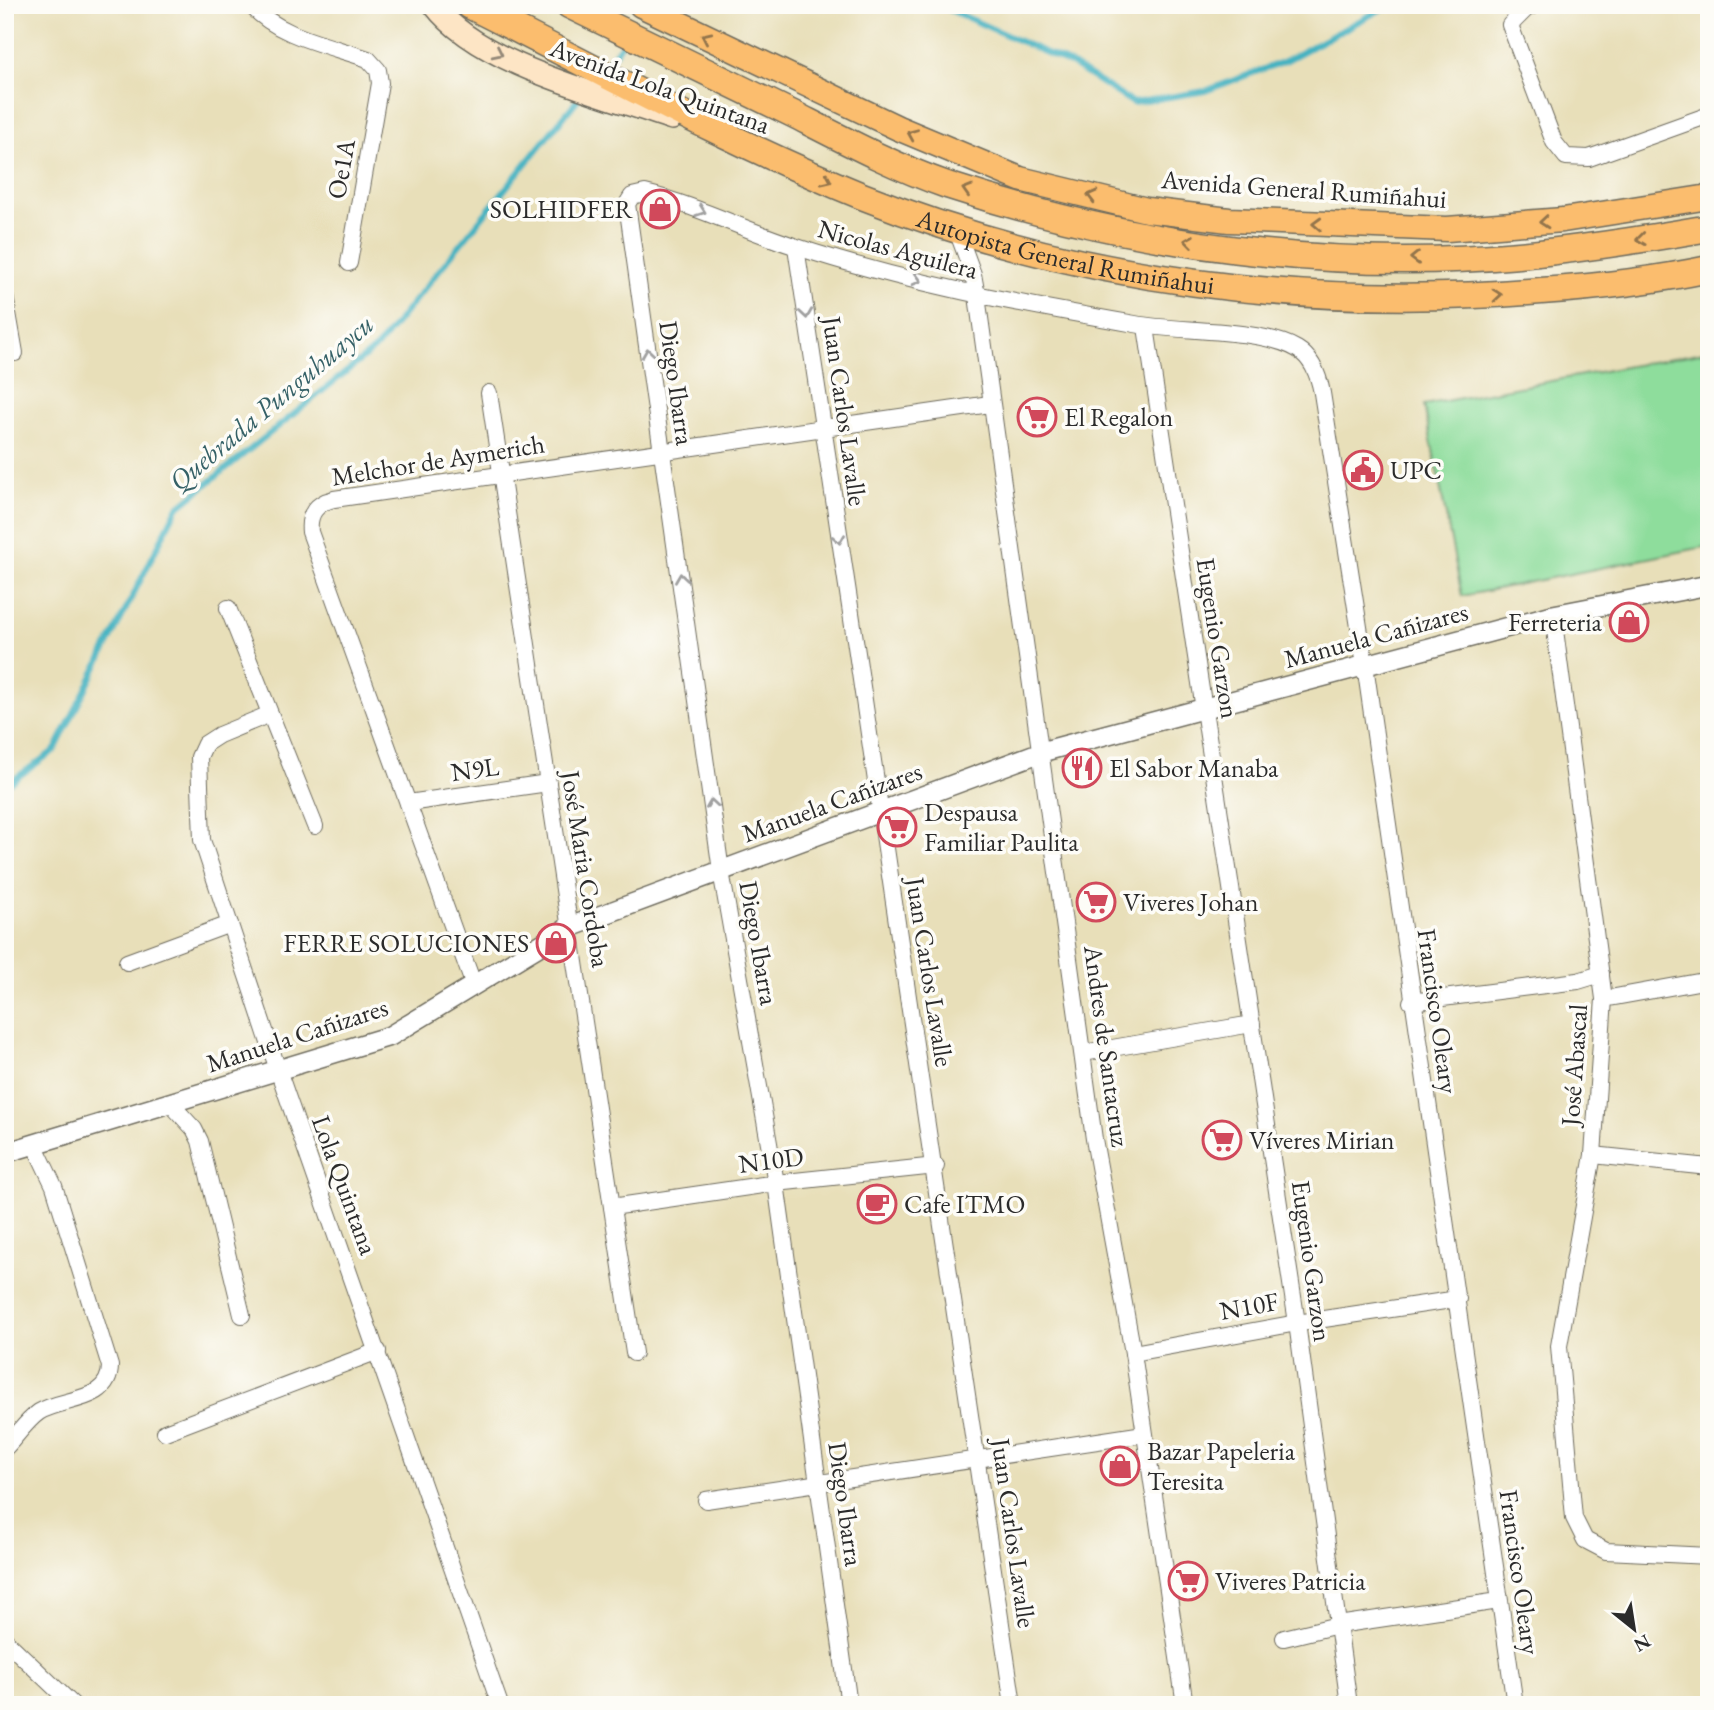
<svg xmlns="http://www.w3.org/2000/svg" width="1714" height="1710" viewBox="0 0 1714 1710" font-family="'EB Garamond',serif">
	<style>
		.green { fill: #8edd9c; stroke: #5c8464; stroke-width: 2 }
		.lines { fill: none; stroke-linecap: round; stroke-linejoin: round }
		.stream { stroke: #45b2c1; stroke-width: 6 }
		.minor-casing { stroke: #6d6a5d; stroke-width: 18 }
		.tertiary-casing { stroke: #6d6a5d; stroke-width: 22 }
		.secondary-casing { stroke: #6d6a5d; stroke-width: 24 }
		.primary-casing { stroke: #6d6a5d; stroke-width: 27 }
		.trunk-casing { stroke: #6d6a5d; stroke-width: 29 }
		.minor { stroke: #fff; stroke-width: 16 }
		.tertiary { stroke: #fff; stroke-width: 19 }
		.secondary { stroke: #fde5c5; stroke-width: 21 }
		.primary { stroke: #fbbd6e; stroke-width: 24 }
		.trunk { stroke: #fbbd6e; stroke-width: 26 }
		.oneway { stroke: #93744c }
		.oneway2 { stroke: #948878 }
		.oneway3 { stroke: #a0a0a0 }
		.labels { text-anchor: middle; stroke-width: 7; stroke-linejoin: round; paint-order: stroke }
		.street-label { font-size: 26px; fill: #2b2b2b; stroke: #fdfcf7 }
		.poi-label { font-size: 26px; fill: #2b2b2b; stroke: #fdfcf7; text-anchor: start }
		.water-label { font-size: 28px; font-style: italic; fill: #356167; stroke: #fdfcf7 }
	</style>
	<rect width="100%" height="100%" fill="#fdfcf7"/>
	<filter id="ink" filterUnits="userSpaceOnUse"><feTurbulence type="fractalNoise" baseFrequency=".0143" numOctaves="2"/><feDisplacementMap in="SourceGraphic" scale="14" xChannelSelector="R" yChannelSelector="G"/><feConvolveMatrix kernelMatrix="1 2 1 2 8 2 1 2 1" color-interpolation-filters="sRGB"/></filter>
	<filter id="wash" filterUnits="userSpaceOnUse"><feTurbulence type="fractalNoise" baseFrequency=".00686" numOctaves="4" result="noise"/><feDisplacementMap in="SourceGraphic" scale="28" xChannelSelector="R" yChannelSelector="G"/><feGaussianBlur stdDeviation="1.57" result="paint"/><feColorMatrix in="noise" values="0 0 0 0 0 0 0 0 0 0 0 0 0 0 0 0 0 1.4 0 .05"/><feComposite in="paint" operator="in"/></filter>
	<g filter="url(#wash)">
		<rect width="100%" height="100%" fill="#e8dfb9"/>
		<path class="green" d="M1709 351V546L1462 596 1424 405Z"/>
		<g class="lines">
			<g class="stream">
				<path d="M939 5 1071 64 1133 103 1205 91 1285 61 1389 5"/>
				<path d="M605 66 626 39"/>
				<path d="M5 786 55 750 177 508 377 347 582 94"/>
			</g>
		</g>
	</g>
	<g filter="url(#ink)">
		<g class="lines">
			<defs>
				<g id="minor">
					<path d="M251 5C279 37 329 45 368 59L378 70 380 83 349 263"/>
					<path d="M1534 5 1526 9 1510 25 1554 142 1566 157 1589 158 1709 115"/>
					<path d="M956 228 973 274 977 296 1094 1139 1133 1353 1185 1705"/>
					<path d="M796 247C868 733 945 1218 1013 1705"/>
					<path d="M5 296 15 353"/>
					<path d="M1146 327 1297 1323 1349 1705"/>
					<path d="M489 393 634 1353"/>
					<path d="M228 608 315 826"/>
					<path d="M1553 615 1604 999 1593 1155 1559 1346 1574 1518 1585 1540 1606 1551 1709 1556"/>
					<path d="M270 714 219 735 205 744 199 757 202 840 278 1070 500 1705"/>
					<path d="M408 803 548 783"/>
					<path d="M127 962 230 924"/>
					<path d="M474 986 310 532C308 514 316 503 334 499L990 404"/>
					<path d="M1604 999 1709 980"/>
					<path d="M1411 1002 1578 981 1601 974"/>
					<path d="M1083 1053 1252 1024"/>
					<path d="M170 1103 194 1129 200 1141 242 1315"/>
					<path d="M1593 1155 1709 1167"/>
					<path d="M612 1207 776 1183 936 1166"/>
					<path d="M1133 1353 1297 1323 1458 1299"/>
					<path d="M165 1432 378 1351"/>
					<path d="M5 1448C16 1437 26 1421 39 1412 63 1397 110 1403 110 1366L54 1186 34 1144"/>
					<path d="M706 1500 1144 1434"/>
					<path d="M1284 1638 1338 1625 1499 1601"/>
					<path d="M5 1640 73 1705"/>
					<path d="M849 1705 776 1183 721 871 627 204 632 196 645 193C696 205 744 230 794 246 905 283 1020 304 1135 324 1177 332 1262 328 1297 349 1312 358 1319 377 1322 393L1365 665 1515 1705"/>
				</g>
				<path id="tertiary" d="M5 1153 390 1036 570 927 1041 752 1553 615 1709 585"/>
				<path id="secondary" d="M434 5C479 65 602 94 672 119"/>
				<path id="primary" d="M641 5 898 128 1020 179 1147 210 1229 220 1447 229 1563 220 1709 197"/>
				<g id="trunk">
					<path id="s1" d="M469 5C599 70 727 141 862 196 1077 282 1311 310 1541 291 1599 287 1652 281 1709 269"/>
					<path d="M569 5C645 42 720 79 795 115 844 140 895 167 947 185 1129 245 1328 272 1519 255 1583 249 1646 239 1709 228"/>
				</g>
			</defs>
			<use href="#minor" class="minor-casing"/>
			<use href="#tertiary" class="tertiary-casing"/>
			<use href="#secondary" class="secondary-casing"/>
			<use href="#primary" class="primary-casing"/>
			<use href="#trunk" class="trunk-casing"/>
			<use href="#minor" class="minor"/>
			<use href="#tertiary" class="tertiary"/>
			<use href="#secondary" class="secondary"/>
			<use href="#primary" class="primary"/>
			<use href="#trunk" class="trunk"/>
		</g>
		<defs><path id="oneway-chevron" d="M-2-3.5L2.5 0L-2 3.5" fill="none" stroke-width="1.6" stroke-linecap="round" stroke-linejoin="round" transform="scale(1.75)"/></defs>
		<g class="oneway">
			<use href="#oneway-chevron" transform="translate(706 37) rotate(-155)"/>
			<use href="#oneway-chevron" transform="translate(912 134) rotate(-157)"/>
			<use href="#oneway-chevron" transform="translate(827 180) rotate(24)"/>
			<use href="#oneway-chevron" transform="translate(967 190) rotate(-163)"/>
			<use href="#oneway-chevron" transform="translate(1092 196) rotate(-166)"/>
			<use href="#oneway-chevron" transform="translate(1544 222) rotate(175)"/>
			<use href="#oneway-chevron" transform="translate(1317 224) rotate(-178)"/>
			<use href="#oneway-chevron" transform="translate(1641 239) rotate(173)"/>
			<use href="#oneway-chevron" transform="translate(1189 241) rotate(-172)"/>
			<use href="#oneway-chevron" transform="translate(1415 258) rotate(179)"/>
			<use href="#oneway-chevron" transform="translate(1497 295) rotate(-5)"/>
		</g>
		<use class="oneway2" href="#oneway-chevron" transform="translate(498 53) rotate(26)"/>
		<g class="oneway3">
			<use href="#oneway-chevron" transform="translate(701 211) rotate(20)"/>
			<use href="#oneway-chevron" transform="translate(917 280) rotate(15)"/>
			<use href="#oneway-chevron" transform="translate(806 314) rotate(82)"/>
			<use href="#oneway-chevron" transform="translate(648 353) rotate(-98)"/>
			<use href="#oneway-chevron" transform="translate(839 539) rotate(82)"/>
			<use href="#oneway-chevron" transform="translate(681 578) rotate(-98)"/>
			<use href="#oneway-chevron" transform="translate(712 804) rotate(-98)"/>
		</g>
	</g>
	<defs>
		<symbol id="shop-ring" viewBox="-11 -11 22 22"><circle r="9.5" fill="#fdfcf7" stroke="#d1495b" stroke-width="1.5"/><path d="M-5-2.5h2.3a2.7 3.5 0 0 1 5.4 0H5L5.5 6h-11ZM-1.5-2.5h3a1.5 2.3 0 0 0-3 0Z" fill="#d1495b"/></symbol>
		<symbol id="supermarket-ring" viewBox="-11 -11 22 22"><circle r="9.5" fill="#fdfcf7" stroke="#d1495b" stroke-width="1.5"/><path d="M-6-5.5h2.5l.6 2H6L4.5 2H-2.5L-4.4-4H-6ZM-1.5 3.2a1.3 1.3 0 1 0 .1 0ZM3 3.2a1.3 1.3 0 1 0 .1 0Z" fill="#d1495b"/></symbol>
		<symbol id="civic-ring" viewBox="-11 -11 22 22"><circle r="9.5" fill="#fdfcf7" stroke="#d1495b" stroke-width="1.5"/><path d="M-.6-6.5H3V-4.5H.6V-3L4-1V1h2V6H-6V1h2V-1L-.6-3ZM-1.2 2.5V6h2.4V2.5Z" fill="#d1495b"/></symbol>
		<symbol id="restaurant-ring" viewBox="-11 -11 22 22"><circle r="9.5" fill="#fdfcf7" stroke="#d1495b" stroke-width="1.5"/><path d="M-5-6h1v4h1v-4h1v4h1v-4h1v5L-1.5 .5V6h-2V.5L-5-1ZM5-6V6H3V1.5H1.5Q1.5-4 5-6Z" fill="#d1495b"/></symbol>
		<symbol id="cafe-ring" viewBox="-11 -11 22 22"><circle r="9.5" fill="#fdfcf7" stroke="#d1495b" stroke-width="1.5"/><path d="M-5.5-4.5H6V0H3Q3 3.5 0 3.5H-2.5Q-5.5 3.5-5.5 0ZM3-3.2v2h1.7v-2ZM-6 4.5H4V6H-6Z" fill="#d1495b"/></symbol>
	</defs>
	<g fill-rule="evenodd">
		<use href="#shop-ring" x="638" y="187" width="44" height="44"/>
		<use href="#supermarket-ring" x="1015" y="395" width="44" height="44"/>
		<use href="#civic-ring" x="1341" y="448" width="44" height="44"/>
		<use href="#shop-ring" x="1607" y="600" width="44" height="44"/>
		<use href="#restaurant-ring" x="1060" y="746" width="44" height="44"/>
		<use href="#supermarket-ring" x="875" y="805" width="44" height="44"/>
		<use href="#supermarket-ring" x="1074" y="880" width="44" height="44"/>
		<use href="#shop-ring" x="534" y="921" width="44" height="44"/>
		<use href="#supermarket-ring" x="1200" y="1118" width="44" height="44"/>
		<use href="#cafe-ring" x="855" y="1182" width="44" height="44"/>
		<use href="#shop-ring" x="1098" y="1444" width="44" height="44"/>
		<use href="#supermarket-ring" x="1166" y="1559" width="44" height="44"/>
	</g>
	<g class="labels">
		<g class="street-label">
			<text transform="translate(660 86) rotate(20)" y="9">Avenida Lola Quintana</text>
			<text transform="translate(341 169) rotate(-80)" y="9">Oe1A</text>
			<text transform="translate(1304 189) rotate(4)" y="9">Avenida General Rumiñahui</text>
			<text transform="translate(898 249) rotate(15)" y="9">Nicolas Aguilera</text>
			<text dy="9" stroke="none"><textPath href="#s1" startOffset="649">Autopista General Rumiñahui</textPath></text>
			<text transform="translate(677 383) rotate(82)" y="9">Diego Ibarra</text>
			<text transform="translate(845 411) rotate(82)" y="9">Juan Carlos Lavalle</text>
			<text transform="translate(438 460) rotate(-9)" y="9">Melchor de Aymerich</text>
			<text transform="translate(1376 635) rotate(-15)" y="9">Manuela Cañizares</text>
			<text transform="translate(1218 638) rotate(81)" y="9">Eugenio Garzon</text>
			<text transform="translate(475 769) rotate(-8)" y="9">N9L</text>
			<text transform="translate(832 802) rotate(-20)" y="9">Manuela Cañizares</text>
			<text transform="translate(586 869) rotate(81)" y="9">José Maria Cordoba</text>
			<text transform="translate(759 943) rotate(80)" y="9">Diego Ibarra</text>
			<text transform="translate(930 972) rotate(81)" y="9">Juan Carlos Lavalle</text>
			<text transform="translate(1438 1011) rotate(82)" y="9">Francisco Oleary</text>
			<text transform="translate(297 1035) rotate(-18)" y="9">Manuela Cañizares</text>
			<text transform="translate(1107 1046) rotate(82)" y="9">Andres de Santacruz</text>
			<text transform="translate(1574 1065) rotate(-86)" y="9">José Abascal</text>
			<text transform="translate(771 1160) rotate(-7)" y="9">N10D</text>
			<text transform="translate(345 1185) rotate(70)" y="9">Lola Quintana</text>
			<text transform="translate(1312 1261) rotate(82)" y="9">Eugenio Garzon</text>
			<text transform="translate(1249 1306) rotate(-10)" y="9">N10F</text>
			<text transform="translate(846 1504) rotate(82)" y="9">Diego Ibarra</text>
			<text transform="translate(1014 1533) rotate(82)" y="9">Juan Carlos Lavalle</text>
			<text transform="translate(1520 1572) rotate(82)" y="9">Francisco Oleary</text>
		</g>
		<g class="poi-label">
			<text x="633" y="218" text-anchor="end">SOLHIDFER</text>
			<text x="1064" y="426">El Regalon</text>
			<text x="1390" y="479">UPC</text>
			<text x="1602" y="631" text-anchor="end">Ferreteria</text>
			<text x="1109" y="777">El Sabor Manaba</text>
			<text x="924" y="821">Despausa<tspan x="924" dy="30">Familiar Paulita</tspan></text>
			<text x="1123" y="911">Viveres Johan</text>
			<text x="529" y="952" text-anchor="end">FERRE SOLUCIONES</text>
			<text x="1249" y="1149">Víveres Mirian</text>
			<text x="904" y="1213">Cafe ITMO</text>
			<text x="1147" y="1460">Bazar Papeleria<tspan x="1147" dy="30">Teresita</tspan></text>
			<text x="1215" y="1590">Viveres Patricia</text>
		</g>
		<g class="water-label">
			<text transform="translate(271 402) rotate(-40)" y="10">Quebrada Punguhuaycu</text>
		</g>
	</g>
	<rect width="1714" height="1710" fill="none" stroke="#fdfcf7" stroke-width="28"/>
	<g transform="translate(1634 1629) rotate(150)" stroke="#fdfcf7" stroke-width="5" paint-order="stroke">
	<path d="M0-5L12 26L0 18L-12 26Z" fill="#2b2b2b"/>
	<text y="-10" font-size="19" font-weight="bold" text-anchor="middle" fill="#2b2b2b">N</text>
	</g>
</svg>
